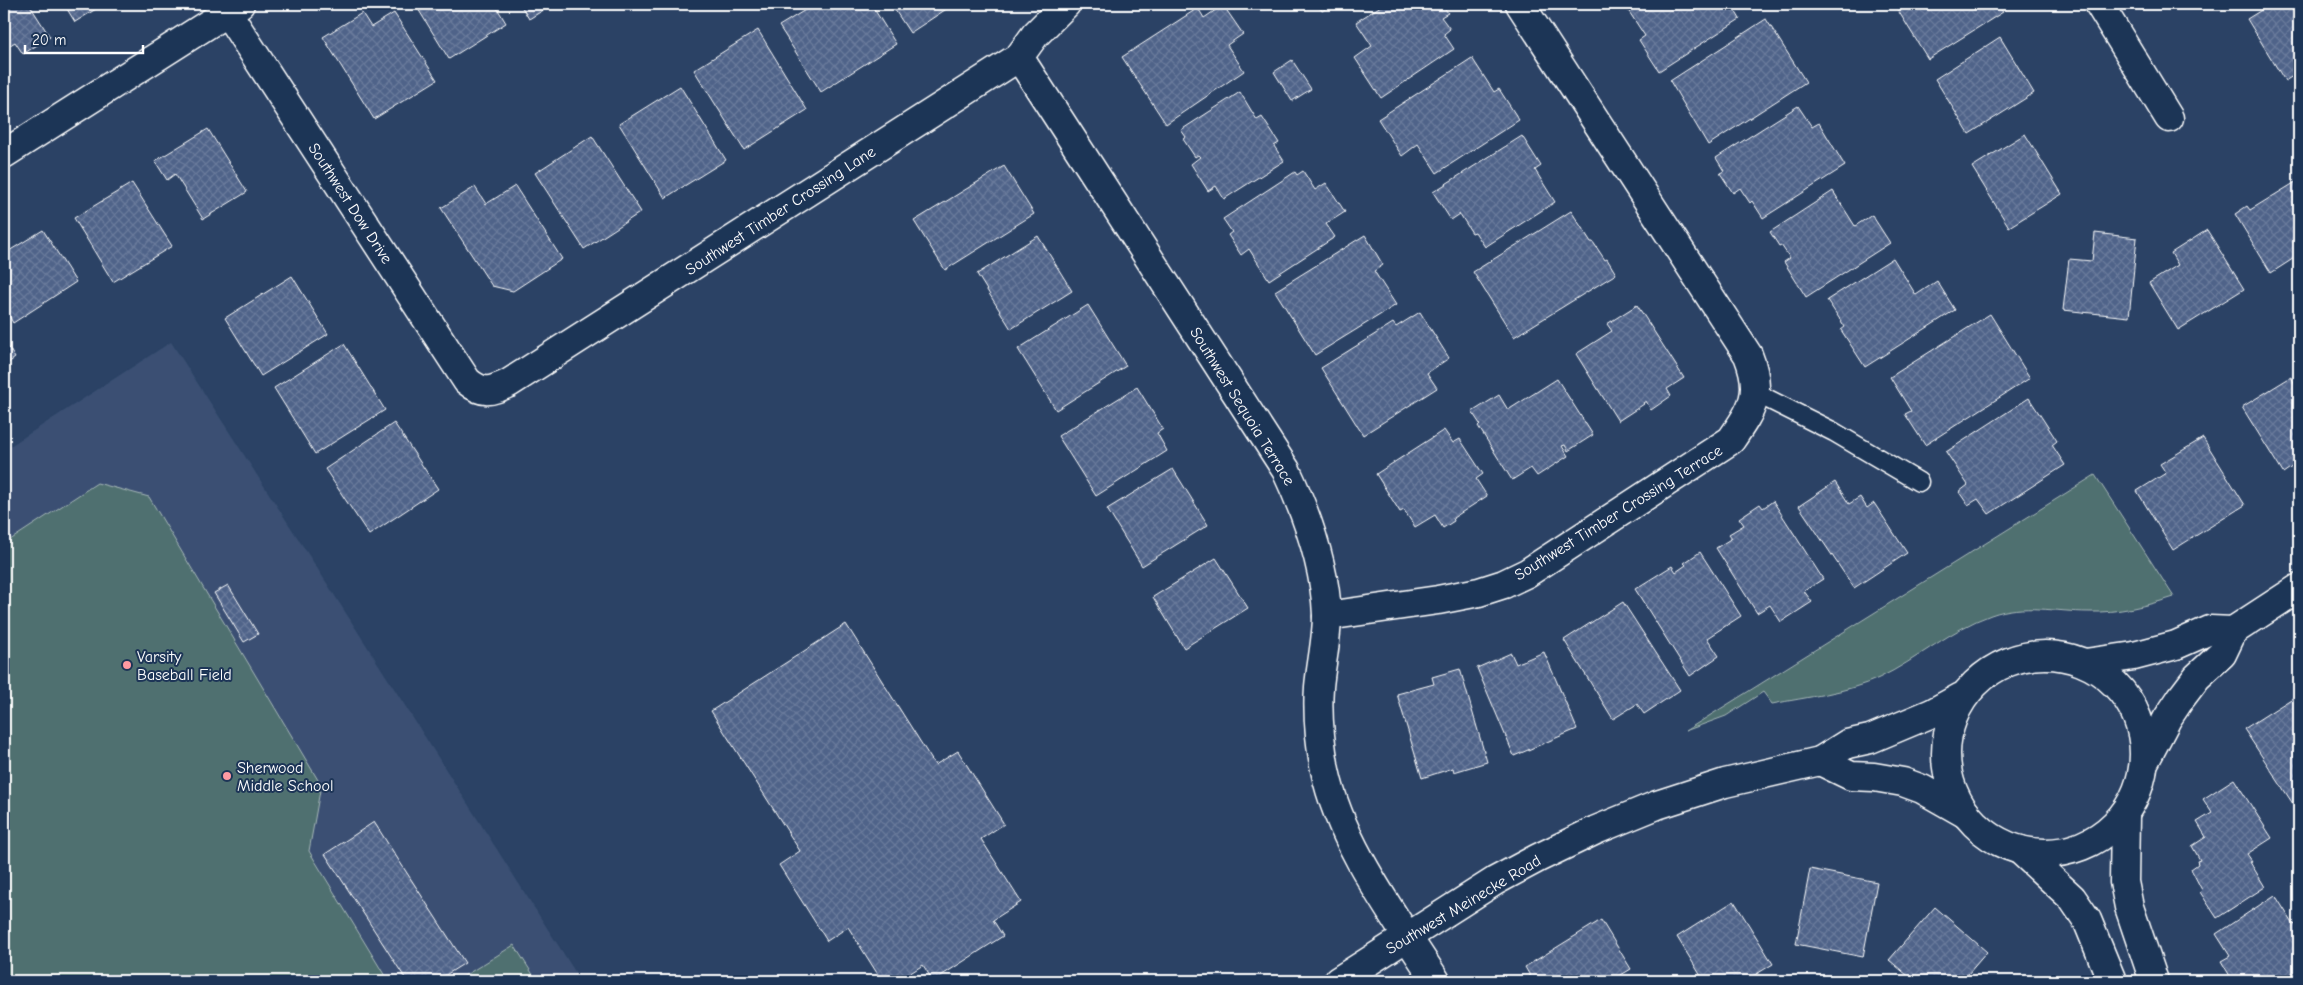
<svg xmlns="http://www.w3.org/2000/svg" width="2303" height="985" viewBox="0 0 2303 985" font-family="'Comic Neue',sans-serif">
	<style>
		.built { fill: #3a5073 }
		.grass { fill: #4f7070; stroke: #a7b8b8 }
		.building { fill: url(#building-cross-hatch); stroke: #fff }
		.lines { fill: none; stroke-linecap: round; stroke-linejoin: round }
		.service-casing { stroke: #fff; stroke-width: 21 }
		.minor-casing { stroke: #fff; stroke-width: 31 }
		.secondary-casing { stroke: #fff; stroke-width: 31 }
		.service { stroke: #1d3557; stroke-width: 18 }
		.minor { stroke: #1d3557; stroke-width: 28 }
		.secondary { stroke: #1d3557; stroke-width: 28 }
		.poi-dot { fill: #ff9aa2; stroke: #1d3557; stroke-width: 2 }
		.labels { text-anchor: middle; stroke-width: 4; stroke-linejoin: round; paint-order: stroke }
		.street-label { font-size: 16px; fill: #fff; stroke: #1d3557 }
		.poi-label { font-size: 16px; fill: #fff; stroke: #1d3557; text-anchor: start }
	</style>
	<defs>
		<pattern id="building-cross-hatch" width="8" height="8" patternUnits="userSpaceOnUse" patternTransform="scale(1.25)"><rect width="8" height="8" fill="#4f6389"/><path d="M0 0l8 8M0 8l8-8" fill="none" stroke="#697a9b"/></pattern>
	</defs>
	<rect width="100%" height="100%" fill="#2b4265"/>
	<filter id="ink" filterUnits="userSpaceOnUse"><feTurbulence type="fractalNoise" baseFrequency=".02" numOctaves="2"/><feDisplacementMap in="SourceGraphic" scale="10" xChannelSelector="R" yChannelSelector="G"/><feConvolveMatrix kernelMatrix="1 2 1 2 8 2 1 2 1" color-interpolation-filters="sRGB"/></filter>
	<g filter="url(#ink)">
		<path class="built" d="M171 342 319 571 581 981H4V450Z"/>
		<g class="grass">
			<path d="M2095 475 2174 597C2146 606 2118 613 2089 612 2055 612 2024 603 1991 615 1951 629 1917 660 1879 678 1846 693 1807 697 1772 704L1763 692 1726 716 1685 731Z"/>
			<path d="M97 483 149 497 321 785 309 851 388 981H4V544Z"/>
			<path d="M514 945 537 981H456Z"/>
		</g>
		<g class="building">
			<path d="M4 4H29L50 37 23 54 15 42 4 49Z"/>
			<path d="M64 4H104L75 22Z"/>
			<path d="M415 4H498L500 7 497 8 506 23 449 59Z"/>
			<path d="M520 4H553L529 19Z"/>
			<path d="M815 4H871L896 44 821 92 779 26Z"/>
			<path d="M891 4H954L910 33Z"/>
			<path d="M1317 4H1334L1322 11Z"/>
			<path d="M1384 4H1442L1448 13 1441 17 1450 29 1444 34 1454 49 1381 98 1355 58 1372 46 1356 22Z"/>
			<path d="M1624 4H1731L1740 19 1659 71 1639 40 1645 36Z"/>
			<path d="M1894 4H1997L2003 12 1928 59Z"/>
			<path d="M2271 4H2299V72L2285 81 2247 19Z"/>
			<path d="M1223 5 1243 34 1227 45 1244 71 1166 124 1122 57 1198 8 1204 18Z"/>
			<path d="M362 13 371 27 394 13 437 80 374 119 323 37Z"/>
			<path d="M1766 19 1806 82 1708 145 1670 81Z"/>
			<path d="M758 30 807 110 744 150 694 70Z"/>
			<path d="M2000 37 2034 93 1969 134 1935 79Z"/>
			<path d="M1472 58 1494 92 1499 89 1519 120 1437 173 1418 144 1402 156 1378 119Z"/>
			<path d="M1292 60 1311 89 1292 101 1274 72Z"/>
			<path d="M680 86 726 160 665 198 619 124Z"/>
			<path d="M1240 92 1257 120 1262 117 1279 143 1274 146 1284 161 1224 199 1216 186 1208 191 1191 164 1200 157 1198 155 1195 157 1183 139 1186 137 1181 130Z"/>
			<path d="M1798 106 1812 127 1819 123 1845 166 1763 218 1752 201 1750 203 1740 188 1733 193 1720 173 1724 171 1716 158Z"/>
			<path d="M208 129 247 192 203 219 175 174 167 180 155 161Z"/>
			<path d="M2025 134 2062 194 2009 227 1972 167Z"/>
			<path d="M592 136 641 212 584 249 535 173Z"/>
			<path d="M1522 136 1541 166 1535 170 1555 202 1485 247 1475 232 1472 233 1460 214 1451 220 1433 192Z"/>
			<path d="M1004 166 1034 214 945 270 914 221Z"/>
			<path d="M1303 171 1315 190 1326 183 1345 212 1326 224 1335 237 1269 280 1249 249 1241 255 1228 235 1232 232 1223 219 1295 172 1297 175Z"/>
			<path d="M2299 180V255L2271 273 2235 214 2247 206 2250 210Z"/>
			<path d="M132 183 172 246 113 282 74 218Z"/>
			<path d="M515 186 562 259 513 291 492 286 441 208 475 187 486 204Z"/>
			<path d="M1833 191 1855 226 1872 215 1890 243 1806 297 1784 262 1790 258 1781 245 1779 246 1770 232Z"/>
			<path d="M1571 211 1591 242H1593L1605 260 1607 259 1616 274 1514 337 1473 272Z"/>
			<path d="M43 230 76 282 13 323 4 307V254Z"/>
			<path d="M2207 230 2244 289 2178 330 2149 283 2178 265 2171 253Z"/>
			<path d="M2095 233 2137 238 2129 317 2063 310 2069 259 2092 261Z"/>
			<path d="M1365 235 1383 265 1374 271 1396 305 1315 355 1275 291Z"/>
			<path d="M1038 236 1072 291 1011 329 977 274Z"/>
			<path d="M1893 258 1916 295 1937 281 1955 310 1865 367 1841 330 1845 327 1827 300Z"/>
			<path d="M292 276 328 334 261 376 225 318Z"/>
			<path d="M1088 305 1126 366 1056 410 1018 349Z"/>
			<path d="M1637 305 1684 378 1667 389 1671 396 1651 410 1646 401 1643 403 1644 404 1618 421 1576 354 1612 331 1607 324Z"/>
			<path d="M1420 312 1449 358 1427 373 1437 388 1363 435 1321 368 1393 323 1396 327Z"/>
			<path d="M1990 314 2030 378 1925 445 1905 414 1911 411 1890 377Z"/>
			<path d="M4 340 15 358 4 366Z"/>
			<path d="M344 344 385 410 315 454 274 388Z"/>
			<path d="M2291 377 2299 391V462L2283 473 2242 407Z"/>
			<path d="M1557 379 1593 435 1568 451 1565 445 1562 446 1568 456 1537 476 1531 468 1512 480 1478 426 1480 424 1472 412 1499 395 1508 410Z"/>
			<path d="M1137 387 1163 429 1157 433 1167 451 1096 496 1058 436Z"/>
			<path d="M2029 398 2057 441 2052 445 2065 465 1989 514 1978 499 1968 505 1959 492 1968 485 1946 452Z"/>
			<path d="M394 423 438 489 369 535 325 469Z"/>
			<path d="M1444 430 1453 443 1460 439 1483 474 1476 479 1487 496 1453 518 1454 521 1443 528 1435 515 1415 527 1404 510 1400 512 1376 474Z"/>
			<path d="M2203 438 2245 505 2173 550 2137 491 2166 473 2160 464Z"/>
			<path d="M1173 469 1208 525 1142 566 1107 509Z"/>
			<path d="M1835 482 1849 504 1860 497 1867 508 1874 503 1907 553 1854 588 1799 506Z"/>
			<path d="M1773 501 1823 579 1804 591 1812 602 1781 622 1770 605 1757 613 1716 548 1732 538 1729 534 1744 525 1739 518 1760 504 1763 508Z"/>
			<path d="M1700 552 1741 616 1707 638 1719 656 1690 676 1635 589 1672 566 1676 572 1686 565 1684 563Z"/>
			<path d="M1216 558 1248 608 1184 648 1153 597Z"/>
			<path d="M228 585 258 634 244 642 214 593Z"/>
			<path d="M1623 602 1680 690 1644 714 1637 704 1613 719 1564 640Z"/>
			<path d="M846 624 935 765 958 751 1004 824 981 839 1021 902 993 920 1003 936 933 981 923 965 898 981H882L848 927 827 941 779 865 800 851 711 711Z"/>
			<path d="M1544 652 1577 729 1514 756 1477 668 1511 653 1516 664Z"/>
			<path d="M1460 669 1487 762 1454 772 1453 768 1422 778 1397 694 1434 684 1432 677Z"/>
			<path d="M2299 694V813L2244 729Z"/>
			<path d="M2234 779 2272 838 2247 854 2252 861 2250 862 2265 887 2217 918 2200 892 2202 890 2191 869 2198 864 2197 861 2200 860 2192 846 2206 837 2197 822 2212 813 2203 799Z"/>
			<path d="M374 822 465 963 436 981H407L325 854Z"/>
			<path d="M1810 869 1877 882 1863 957 1796 944Z"/>
			<path d="M2275 895 2294 925 2299 921V969L2280 981H2228L2226 978 2230 976 2221 961 2230 956 2216 934Z"/>
			<path d="M1734 901 1773 964 1745 981H1704L1677 937Z"/>
			<path d="M1935 907 1987 952 1962 981H1914L1889 960Z"/>
			<path d="M1601 920 1631 969 1611 981H1533L1525 967Z"/>
		</g>
		<g class="lines">
			<defs>
				<path id="service" d="M1754 392 1834 432 1919 482"/>
				<g id="minor">
					<path d="M2099 4 2169 118"/>
					<path d="M227 12 467 381C484 395 491 391 509 383L1019 57 1035 35 1066 4"/>
					<path d="M1019 57 1286 470C1307 515 1325 565 1327 615 1327 639 1321 664 1319 687 1317 715 1320 743 1325 770 1340 844 1396 918 1436 981"/>
					<path d="M4 154 240 4"/>
					<path d="M1327 616 1438 600 1479 592 1504 584 1527 573 1731 440C1753 408 1763 393 1748 355L1520 4"/>
					<path d="M2085 663 2134 656 2176 645 2210 630 2233 631"/>
					<path d="M2146 759 2167 719 2181 698 2197 677 2222 654 2233 631 2299 588"/>
				</g>
				<g id="secondary">
					<circle cx="2045" cy="754" r="99"/>
					<path d="M1820 761 1851 776 1874 777 1903 782 1922 789 1966 814"/>
					<path d="M2125 815 2124 882 2129 907 2154 981"/>
					<path d="M2020 850 2072 898 2087 920 2112 981"/>
					<path d="M1338 981 1495 881 1538 858 1596 830 1657 805 1725 783 1820 761 1847 744 1870 739 1932 713 1961 697"/>
				</g>
			</defs>
			<use href="#service" class="service-casing"/>
			<use href="#minor" class="minor-casing"/>
			<use href="#secondary" class="secondary-casing"/>
			<use href="#service" class="service"/>
			<use href="#minor" class="minor"/>
			<use href="#secondary" class="secondary"/>
		</g>
	</g>
	<g class="poi-dot">
		<circle cx="127" cy="665" r="5"/>
		<circle cx="227" cy="776" r="5"/>
	</g>
	<g class="labels">
		<g class="street-label">
			<text transform="translate(351 203) rotate(57)" y="6">Southwest Dow Drive</text>
			<text transform="translate(780 210) rotate(-33)" y="6">Southwest Timber Crossing Lane</text>
			<text transform="translate(1243 406) rotate(58)" y="6">Southwest Sequoia Terrace</text>
			<text transform="translate(1618 512) rotate(-32)" y="6">Southwest Timber Crossing Terrace</text>
			<text transform="translate(1463 904) rotate(-31)" y="6">Southwest Meinecke Road</text>
		</g>
		<g class="poi-label">
			<text x="137" y="662">Varsity<tspan x="137" dy="18">Baseball Field</tspan></text>
			<text x="237" y="773">Sherwood<tspan x="237" dy="18">Middle School</tspan></text>
		</g>
	</g>
	<rect width="2303" height="985" fill="none" stroke="#1d3557" stroke-width="20"/>
	<rect x="10" y="10" width="2283" height="965" fill="none" stroke="#fff" stroke-width="2" filter="url(#ink)"/>
	<path d="M25 45v8h118v-8" fill="none" stroke="#ffffff" stroke-width="2.5"/>
	<text x="32" y="45" font-size="15" fill="#ffffff" stroke="#1d3557" stroke-width="4" paint-order="stroke">20 m</text>
</svg>
